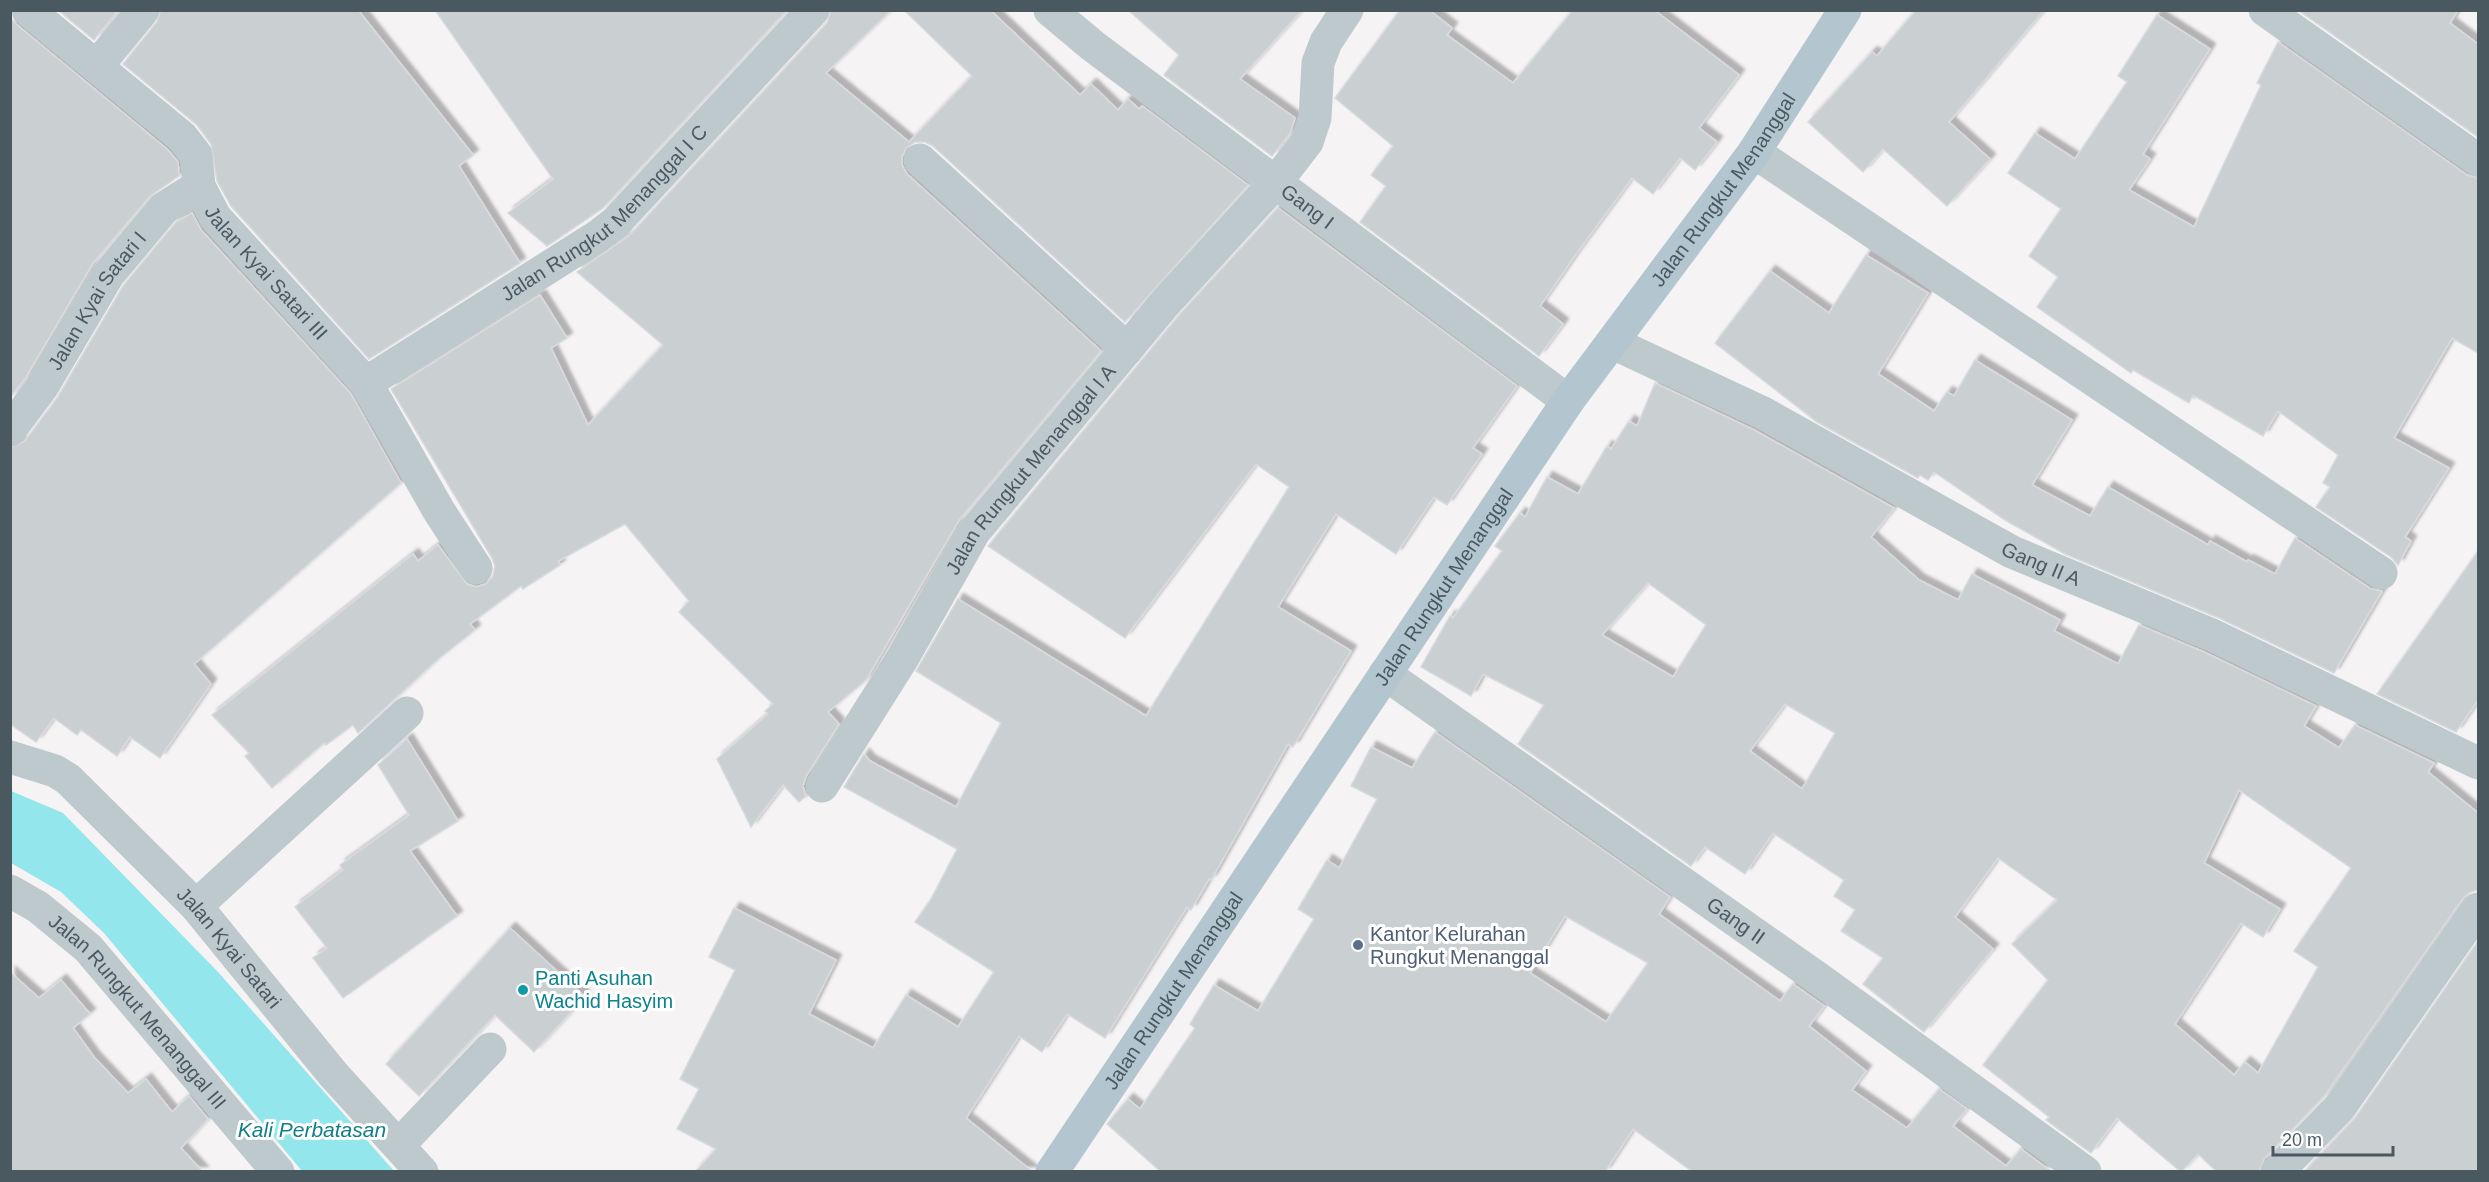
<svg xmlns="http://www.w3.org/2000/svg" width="2489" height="1182" viewBox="0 0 2489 1182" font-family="Helvetica,sans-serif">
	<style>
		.water { fill: #92e6ec }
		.building { fill: #cacfd2; stroke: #d7dade; stroke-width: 1.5; fill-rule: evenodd; filter: url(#shadow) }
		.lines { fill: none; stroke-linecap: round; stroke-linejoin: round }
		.minor { stroke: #bec9ce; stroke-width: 33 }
		.major { stroke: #b3c6d0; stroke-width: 33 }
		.service-dot { fill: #5c6f8a; stroke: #fff; stroke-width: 2 }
		.culture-dot { fill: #0f9aa8; stroke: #fff; stroke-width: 2 }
		.labels { text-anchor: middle; stroke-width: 6; stroke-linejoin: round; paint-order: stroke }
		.street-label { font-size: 20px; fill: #4a5960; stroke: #fff }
		.service-label { font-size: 20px; fill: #4e5e75; stroke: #fff; text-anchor: start }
		.culture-label { font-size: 20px; fill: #0d838f; stroke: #fff; text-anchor: start }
		.water-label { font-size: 21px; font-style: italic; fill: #107f88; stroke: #fff }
	</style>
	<defs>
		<filter id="shadow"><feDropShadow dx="5.5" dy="-5.5" stdDeviation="1.5" flood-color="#0004"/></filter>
	</defs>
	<rect width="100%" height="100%" fill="#f5f3f3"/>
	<path class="water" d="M11 791 63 813 218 972 394 1171H302L104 933 61 892 11 863Z"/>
	<g class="building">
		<path d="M58 10H118L94 40Z"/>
		<path d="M161 10H358L473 155 459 166 520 263 369 359 231 206 217 181 211 144 197 125 123 64 157 22Z"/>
		<path d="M435 10H787L603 208 547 246 508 213 553 179Z"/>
		<path d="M831 10H891L826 73 909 142 972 76 904 10H990L1080 95 1091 84 1118 110 1128 99 1139 109 1142 106 1248 185 1125 322 933 146 925 142H915L906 148 902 157V165L907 174 1101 351 959 520 866 680 828 712 839 724 806 776 803 786 806 796 799 802 783 785 751 827 717 759 768 714 765 711 773 704 679 612 689 601 625 524 558 561 560 565 523 589 521 586 470 624 475 630 437 660 358 733 353 725 326 745 324 743 272 788 245 756 249 753 212 715 413 554 418 561 438 545 467 584 476 587 486 584 493 576 495 566 492 558 391 389 540 295 567 338 551 348 588 425 663 345 577 272 630 235 827 23Z"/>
		<path d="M1128 10H1302L1240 79 1295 118 1290 133 1272 156 1164 75 1179 55Z"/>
		<path d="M1400 10H1429L1452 28 1447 35 1513 83 1573 10H1654L1739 75 1699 128 1717 142 1695 170 1680 158 1653 194 1632 178 1576 254 1540 306 1563 324 1539 356 1360 222 1386 186 1371 175 1393 146 1335 98Z"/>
		<path d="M1916 10H2044L1949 122 1990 159 1947 206 1883 149 1863 172 1808 122 1872 52 1877 56Z"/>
		<path d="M2298 10H2458L2450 23 2478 44V137Z"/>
		<path d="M2157 15 2210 49 2143 154 2150 159 2129 190 2194 227 2261 85 2257 83 2278 42 2467 175 2478 178V353L2452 338 2394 438 2449 468 2405 537 2411 541 2398 565 2391 557 2316 507 2330 487 2323 483 2338 455 2278 411 2263 436 2193 395 2189 403 2133 370 2131 373 2037 307 2058 277 2029 256 2061 209 2008 173 2035 133 2075 159 2127 82 2118 76Z"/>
		<path d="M10 17 16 24 168 150 178 162 179 176 150 196 93 263 26 377 10 398Z"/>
		<path d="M1278 208 1517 386 1473 448 1482 454 1447 505 1434 497 1396 554 1336 514 1278 607 1351 651 1293 747 1288 744 1211 880 1209 879 1191 910 1187 907 1105 1038 1067 1014 1042 1052 1019 1036 966 1118 1033 1172H695L716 1149 677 1129 699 1089 680 1079 735 970 709 957 734 908 836 960 809 1014 873 1048 906 995 958 1027 994 972 915 922 931 899 957 849 844 787 864 754 870 761 956 807 1001 723 916 671 958 599 1146 716 1289 487 1256 464 1125 638 988 546 1180 314Z"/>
		<path d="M192 213 201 230 351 394 401 483 194 664 211 684 160 758 130 737 117 756 81 730 77 735 54 718 36 742 10 724V448L25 441 57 398 123 286 176 222Z"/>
		<path d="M1866 255 1928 293 1878 374 1934 411 1947 392 1954 396 1975 360 2072 420 2032 485 2090 516 2108 487 2208 545 2210 541 2247 562 2248 560 2275 574 2295 538 2371 589 2382 591 2334 673 2219 618 2065 554 2005 520 1934 472 1928 480 1920 475 1918 478 1817 422 1715 343 1770 271 1829 313Z"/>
		<path d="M1655 383 1754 430 1894 508 1871 537 1919 580 1958 600 1972 574 2060 620 2054 631 2118 664 2139 625 2204 652 2316 706 2304 726 2339 748 2355 725 2434 763 2428 772 2478 813V890L2470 892 2463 898 2325 1095 2264 1159 2259 1172H2217L2198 1154 2181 1172 2117 1118 2091 1153 2046 1120 2049 1117 1983 1065 2048 980 2012 944 2057 900 1998 858 1955 917 1993 949 1924 1032 1863 984 1883 958 1841 931 1855 910 1834 896 1844 880 1773 833 1745 874 1705 847 1691 866 1518 744 1544 705 1483 674 1471 696 1421 667 1450 616 1453 618 1502 551 1495 546 1520 513 1525 517 1547 477 1578 494 1607 446 1611 449 1629 421 1637 426ZM1648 583 1706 625 1673 677 1602 635ZM1785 704 1835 733 1802 789 1750 751ZM2239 790 2351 868 2294 951 2318 967 2258 1073 2245 1062 2234 1075 2175 1024 2241 923 2263 937 2280 909 2204 863Z"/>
		<path d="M2478 551V700L2456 732 2377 694Z"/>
		<path d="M1435 732 1670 897 1659 914 1780 1001 1793 984 1824 1006 1809 1026 1866 1071 1852 1090 1907 1128 1939 1089 1967 1109 1953 1126 2006 1166 2021 1149 2052 1172H1693L1633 1129 1605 1172H1161L1107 1124 1128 1099 1140 1109 1195 1028 1190 1024 1214 985 1258 1011 1314 919 1298 909 1327 860 1339 868 1377 799 1351 786 1371 747 1412 768ZM1565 916 1648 963 1606 1022 1530 973Z"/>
		<path d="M407 739 458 821 410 851 457 916 343 998 313 958 327 948 295 907 343 870 340 865 409 815 378 765Z"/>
		<path d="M510 928 585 997 534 1052 495 1015 419 1096 386 1064Z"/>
		<path d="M2478 941V1172H2304L2355 1118Z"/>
		<path d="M10 972 39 998 61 980 90 1014 73 1028 94 1057 128 1093 146 1079 172 1112 189 1096 208 1119 181 1148 203 1172H10Z"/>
	</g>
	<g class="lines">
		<g class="minor">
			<path id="s1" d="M28 10 182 137 196 155 199 186 215 217 366 383 439 511 476 568"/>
			<path id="s2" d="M1050 10 1093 46 1568 401"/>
			<path d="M2265 10 2478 160"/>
			<path d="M97 66 143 10"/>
			<path d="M1754 152 2381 573"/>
			<path d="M920 160 1127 349"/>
			<path id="s3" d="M1613 343 1763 413 2012 552 2212 635 2478 763"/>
			<path id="s4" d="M366 383 598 236 616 222 813 10"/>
			<path id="s5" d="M10 430 42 387 108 275 164 208 199 186"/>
			<path id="s6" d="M1385 674 1819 979 2085 1172"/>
			<path id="s7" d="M10 757 55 771 68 779 196 906 333 1074 422 1172"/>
			<path id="s8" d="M822 786 902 659 974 532 1166 302 1276 182 1307 142 1315 118 1318 63 1326 42 1347 10"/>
			<path id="s9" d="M10 891 38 907 88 948 278 1172"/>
			<path d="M196 906 407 713"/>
			<path d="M399 1145 490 1049"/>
			<path d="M2277 1172 2340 1107 2478 909"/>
		</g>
		<path class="major" id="s10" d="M1052 1172 1568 401 1754 152 1845 10"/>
	</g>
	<circle class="service-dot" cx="1358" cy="945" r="6"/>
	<circle class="culture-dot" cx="523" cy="990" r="6"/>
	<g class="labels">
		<g class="street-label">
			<text dy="7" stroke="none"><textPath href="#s10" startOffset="1190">Jalan Rungkut Menanggal</textPath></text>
			<text dy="7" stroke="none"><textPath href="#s2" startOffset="324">Gang I</textPath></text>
			<text dy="7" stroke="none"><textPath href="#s4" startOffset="294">Jalan Rungkut Menanggal I C</textPath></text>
			<text dy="7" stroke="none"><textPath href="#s1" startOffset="364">Jalan Kyai Satari III</textPath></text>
			<text dy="7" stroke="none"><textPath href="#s5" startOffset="156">Jalan Kyai Satari I</textPath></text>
			<text dy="7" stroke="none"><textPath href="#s8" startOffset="380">Jalan Rungkut Menanggal I A</textPath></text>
			<text dy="7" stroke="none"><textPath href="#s3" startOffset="482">Gang II A</textPath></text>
			<text dy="7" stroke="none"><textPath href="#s10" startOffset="704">Jalan Rungkut Menanggal</textPath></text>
			<text dy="7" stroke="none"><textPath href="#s6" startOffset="429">Gang II</textPath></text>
			<text dy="7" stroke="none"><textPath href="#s7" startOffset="296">Jalan Kyai Satari</textPath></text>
			<text dy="7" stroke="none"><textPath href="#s10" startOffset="218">Jalan Rungkut Menanggal</textPath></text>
			<text dy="7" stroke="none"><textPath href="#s9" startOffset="177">Jalan Rungkut Menanggal III</textPath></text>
		</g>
		<g class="service-label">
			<text x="1370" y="941">Kantor Kelurahan<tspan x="1370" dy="23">Rungkut Menanggal</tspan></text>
		</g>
		<g class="culture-label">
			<text x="535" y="985">Panti Asuhan<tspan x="535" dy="23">Wachid Hasyim</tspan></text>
		</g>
		<g class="water-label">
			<text x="312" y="1137">Kali Perbatasan</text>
		</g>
	</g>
	<rect width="2489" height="1182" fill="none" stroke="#4a5960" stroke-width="24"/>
	<path d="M2273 1146v9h120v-9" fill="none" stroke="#4a5960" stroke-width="3"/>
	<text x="2282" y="1146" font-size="18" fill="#4a5960" stroke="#ffffff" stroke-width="4.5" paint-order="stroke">20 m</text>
</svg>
